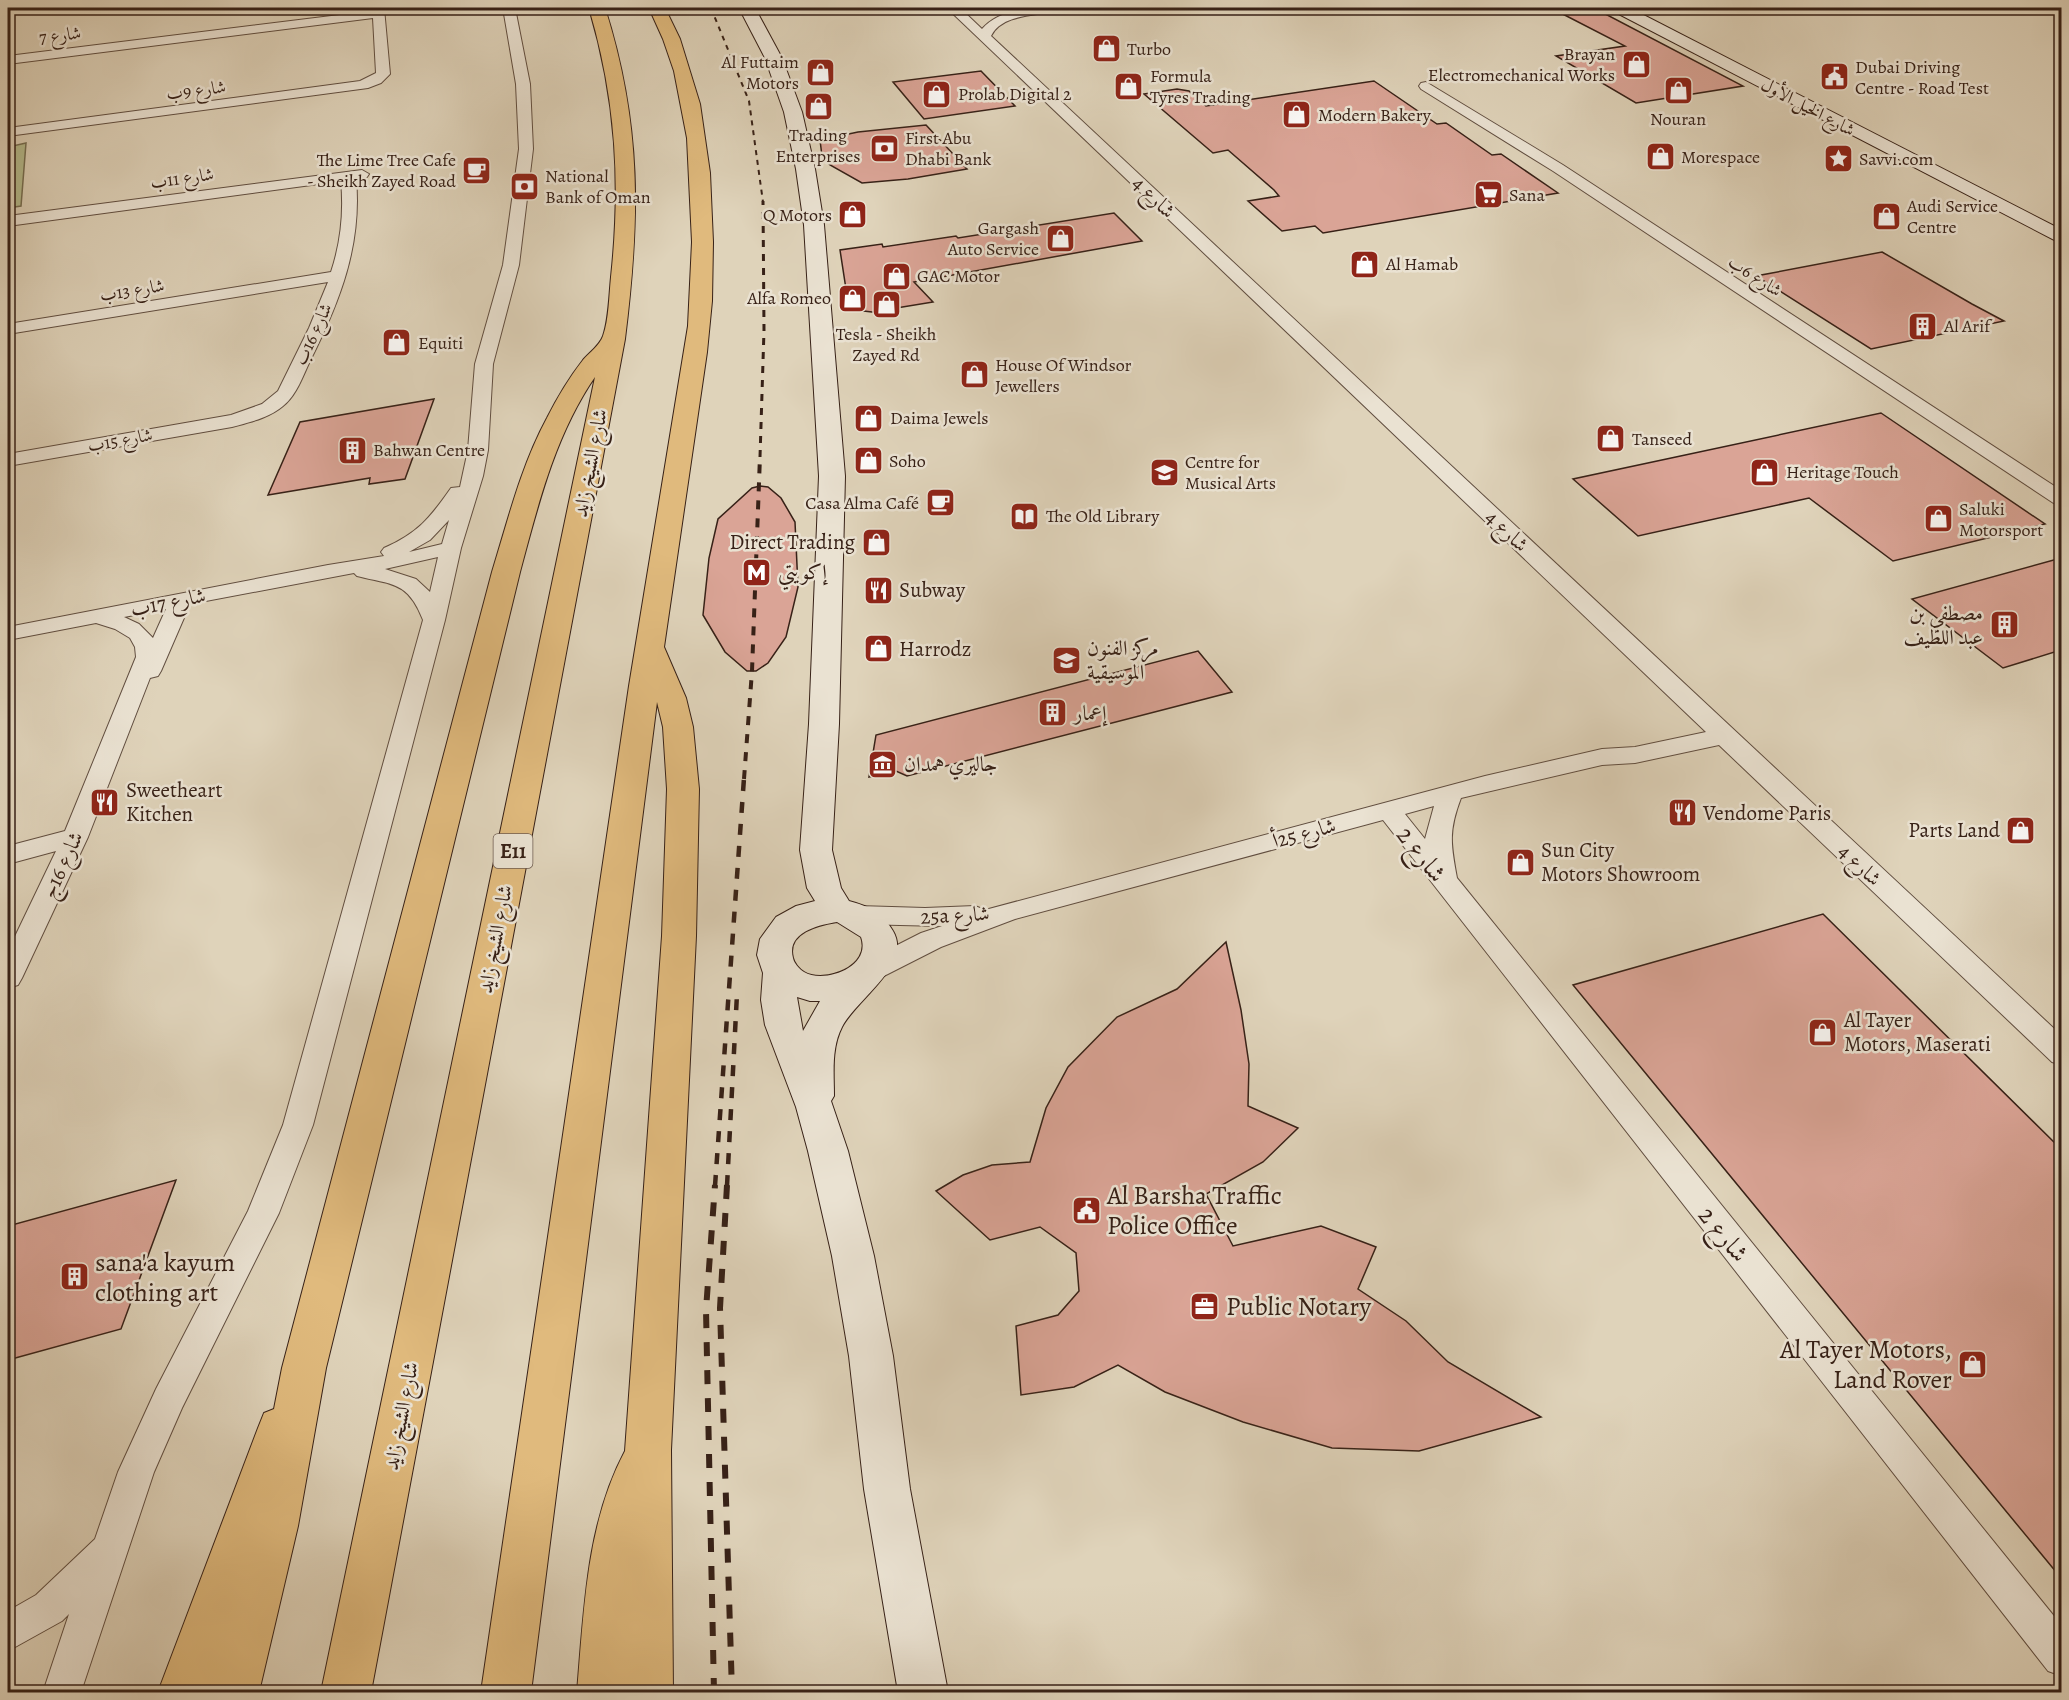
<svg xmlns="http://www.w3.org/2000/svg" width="2069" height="1700" viewBox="0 0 2069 1700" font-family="Alegreya,Amiri,serif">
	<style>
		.green { fill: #b5bb8d; stroke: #766e52; stroke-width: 1.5 }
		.building { fill: #daa496; stroke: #372117; stroke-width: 1.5 }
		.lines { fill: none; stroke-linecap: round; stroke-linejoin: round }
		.street-casing { stroke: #614e40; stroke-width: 2 }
		.secondary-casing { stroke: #372117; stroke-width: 2 }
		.highway-casing { stroke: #372117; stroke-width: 2 }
		.street { fill: #eae2d2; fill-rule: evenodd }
		.secondary { fill: #eae2d2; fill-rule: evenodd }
		.highway { fill: #e0ba7d; fill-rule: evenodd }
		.rail-far4 { stroke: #372117; stroke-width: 2; stroke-dasharray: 5 5; stroke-linecap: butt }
		.rail-far3 { stroke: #372117; stroke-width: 3; stroke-dasharray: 7 7; stroke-linecap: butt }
		.rail-far2 { stroke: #372117; stroke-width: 4; stroke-dasharray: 9 9; stroke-linecap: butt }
		.rail-far1 { stroke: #372117; stroke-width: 4.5; stroke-dasharray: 11 11; stroke-linecap: butt }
		.rail { stroke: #372117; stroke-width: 6; stroke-dasharray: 14 14; stroke-linecap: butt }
		.labels { text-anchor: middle; stroke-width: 5; stroke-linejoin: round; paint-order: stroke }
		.far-street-label { font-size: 18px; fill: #372117; stroke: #eae2d2 }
		.far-poi-label { font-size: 18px; fill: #372117; stroke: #eae2d2; text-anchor: start }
		.shield { fill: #eae2d2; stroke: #6d5b4f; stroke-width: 1.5 }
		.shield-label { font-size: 20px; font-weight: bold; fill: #372117 }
		.street-label { font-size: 21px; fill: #372117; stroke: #eae2d2 }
		.poi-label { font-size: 21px; fill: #372117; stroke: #eae2d2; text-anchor: start }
		.near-street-label { font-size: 26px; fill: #372117; stroke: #eae2d2 }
		.near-poi-label { font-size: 26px; fill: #372117; stroke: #eae2d2; text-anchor: start }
	</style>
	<rect width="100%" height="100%" fill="#dfd3ba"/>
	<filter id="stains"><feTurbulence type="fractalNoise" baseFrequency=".00333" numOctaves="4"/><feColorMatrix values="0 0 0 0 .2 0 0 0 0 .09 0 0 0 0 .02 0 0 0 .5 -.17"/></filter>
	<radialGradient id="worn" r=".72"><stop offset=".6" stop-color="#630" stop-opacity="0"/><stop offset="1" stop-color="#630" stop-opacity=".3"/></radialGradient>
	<path class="green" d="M26 143 21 206 8 208V147Z"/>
	<g class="building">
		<path d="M1551 8H1594L1743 86 1636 103 1556 56 1625 46Z"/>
		<path d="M981 71 1015 106 924 119 893 82Z"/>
		<path d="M1374 81 1437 124 1446 123 1492 155 1501 154 1558 193 1323 233 1315 226 1282 231 1248 201 1279 196 1274 190 1228 150 1213 153 1144 94 1177 89 1189 91 1206 106Z"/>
		<path d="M926 125 967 169 908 179 862 183 830 165 822 156 820 140 858 132Z"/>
		<path d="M1114 213 1142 241 914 282 933 302 872 312 855 310 848 302 840 250 882 244 883 247 956 236 958 238Z"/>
		<path d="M1882 252 1972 304 2004 321 1871 349 1756 276Z"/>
		<path d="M434 399 405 479 369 484 370 478 268 495 300 422Z"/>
		<path d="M1881 413 2045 524 1893 561 1809 498 1638 536 1573 479Z"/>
		<path d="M760 486 768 487 781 498 795 522 798 587 786 637 768 663 756 671H747L725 652 703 615 709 558 718 519 752 488Z"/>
		<path d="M2061 558V650L2003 668 1912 599Z"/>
		<path d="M1198 651 1232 692 907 776 896 771 869 777 876 735Z"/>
		<path d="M1823 914 2061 1149V1578L1573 985Z"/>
		<path d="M1226 942 1241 1010 1249 1064 1248 1106 1298 1128 1263 1162 1206 1194 1233 1246 1321 1226 1376 1247 1358 1289 1406 1321 1448 1362 1541 1417 1419 1451 1332 1448 1243 1422 1165 1392 1118 1365 1074 1387 1021 1395 1016 1326 1058 1315 1079 1291 1076 1253 1040 1227 990 1240 936 1191 963 1175 992 1165 1030 1162 1046 1108 1068 1067 1117 1017 1177 989Z"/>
		<path d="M176 1180 121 1329 8 1360V1226Z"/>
	</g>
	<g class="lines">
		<defs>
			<g id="street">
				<path d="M372 8H384L390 74 381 83 368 88 8 136V128L360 81 376 73 373 18 8 64V56L372 11Z"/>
				<path d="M503 8H515L530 84 533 149 529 182 519 265 493 364 488 450 483 476 461 548 445 620 313 1125 279 1213 182 1408 154 1472 81 1692H43L69 1614 62 1621 8 1651V1611L36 1595 95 1539 118 1472 156 1389 248 1211 283 1125 423 620C408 581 392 585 357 576L354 573 190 604 161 671 158 676 150 678 88 837 22 978 18 985 8 988V951L56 851 8 864V846L65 831 136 657 135 647 130 638 115 629 96 623 8 640V627L328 565 384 556 381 552 384 548C418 533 430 518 451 488L460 487 468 450 475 364 503 265 519 149 516 84ZM449 520 442 544 409 552 430 540ZM438 557 430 592 416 579 385 569ZM166 609 153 638 139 624 124 617Z"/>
				<path d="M947 8H960L982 29C1000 8 1032 8 1058 8L1056 11C1035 16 1002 14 991 36L2062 1036V1065L2052 1062 1719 745 1635 763 1602 765 1461 798C1448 832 1451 845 1457 878L2062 1626V1676L2048 1671 1383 820 1015 919 941 947 878 979 868 982 858 979 854 972 858 965 921 933 942 926 858 924 849 922 845 915 849 908 858 906 925 908 975 906 985 910 1485 776 1602 749 1635 747 1706 732ZM1434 806 1425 839 1405 814Z"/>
				<path d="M1426 82 1563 165 2062 491V506L2055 504 1553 171 1421 89 1419 86 1421 83Z"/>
				<path d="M362 170 369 174 367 177 356 179C362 245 340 301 311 359 303 375 297 395 283 406 269 418 250 422 232 427L8 466V454L231 415 262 404 278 391 309 328 328 282 8 334V324L331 272C341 242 344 212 341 181L8 226V216Z"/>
			</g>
			<g id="secondary">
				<path d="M739 8H755L782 58 802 112 815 169 824 225 845 476 839 724 832 850 841 888 849 901C868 906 883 913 893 931 913 965 856 999 842 1027 831 1048 834 1074 834 1096L831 1101 848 1151 874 1256 893 1356 910 1489 948 1692H898L864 1489 849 1356 832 1256 808 1151 796 1107 765 1025 761 1000 763 973 757 955 760 939 776 917 796 906 815 901 807 888 800 850 809 724 819 476 804 225 796 169 784 112 765 58ZM837 922 861 937C872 967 824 984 804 972 799 969 794 963 793 958 786 932 819 925 837 922ZM797 997 810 1001H820L803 1031Z"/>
				<path d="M1611 8H1630L2062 230V244L1613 11Z"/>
			</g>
			<g id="highway">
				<path d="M589 8H605C642 125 640 219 625 339L371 1692H321L595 377C555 435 538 505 520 572L326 1368 298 1526 259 1692H209L211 1684 208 1692H158L258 1428 264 1413 274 1409 282 1368 492 572C508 520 521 466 547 418 557 398 569 378 583 360 589 353 600 345 603 336 609 319 609 296 611 277 621 183 616 99 589 8Z"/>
				<path d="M649 8H665L680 39 700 104 710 173 713 242 712 301 707 352 664 647 686 698 693 727 699 789 696 936 671 1450 673 1692H577C584 1611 586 1524 625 1451L662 936 667 789 663 727 657 702 531 1692H481L629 686 688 326 692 242 687 138 674 71 663 39Z"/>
			</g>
		</defs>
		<use href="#street" class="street-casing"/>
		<use href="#secondary" class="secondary-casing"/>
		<use href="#highway" class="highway-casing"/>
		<use href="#street" class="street"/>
		<use href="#secondary" class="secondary"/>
		<use href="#highway" class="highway"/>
		<path class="rail-far4" d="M711 8 749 101 763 202"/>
		<path class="rail-far3" d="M760 457 764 330 763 201"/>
		<path class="rail-far2" d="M744 779 752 671 760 456"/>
		<g class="rail-far1">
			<path d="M715 1186 744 778"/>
			<path d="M727 1186 737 994"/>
		</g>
		<g class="rail">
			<path d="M727 1185 720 1308 732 1692"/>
			<path d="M714 1692 706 1310 715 1185"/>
		</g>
	</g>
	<defs>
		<symbol id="shop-square" viewBox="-11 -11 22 22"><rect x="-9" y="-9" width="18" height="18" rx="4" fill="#8f2418" stroke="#eae2d2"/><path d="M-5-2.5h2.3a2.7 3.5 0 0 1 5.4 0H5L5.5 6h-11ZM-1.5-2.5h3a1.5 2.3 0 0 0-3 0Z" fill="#fff"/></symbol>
		<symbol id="civic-square" viewBox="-11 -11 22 22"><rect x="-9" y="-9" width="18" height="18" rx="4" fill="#8f2418" stroke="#eae2d2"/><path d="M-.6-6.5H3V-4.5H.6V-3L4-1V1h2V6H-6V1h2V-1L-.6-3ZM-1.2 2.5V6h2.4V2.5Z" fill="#fff"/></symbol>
		<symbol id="bank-square" viewBox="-11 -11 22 22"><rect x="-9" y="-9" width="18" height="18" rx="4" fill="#8f2418" stroke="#eae2d2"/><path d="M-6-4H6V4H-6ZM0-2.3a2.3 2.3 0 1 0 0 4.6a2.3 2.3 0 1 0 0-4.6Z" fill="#fff"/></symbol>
		<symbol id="sight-square" viewBox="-11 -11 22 22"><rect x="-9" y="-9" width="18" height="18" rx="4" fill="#8f2418" stroke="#eae2d2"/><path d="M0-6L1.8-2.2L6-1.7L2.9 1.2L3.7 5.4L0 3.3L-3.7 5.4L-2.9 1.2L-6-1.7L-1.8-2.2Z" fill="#fff"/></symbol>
		<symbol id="cafe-square" viewBox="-11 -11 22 22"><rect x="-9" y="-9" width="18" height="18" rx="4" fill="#8f2418" stroke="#eae2d2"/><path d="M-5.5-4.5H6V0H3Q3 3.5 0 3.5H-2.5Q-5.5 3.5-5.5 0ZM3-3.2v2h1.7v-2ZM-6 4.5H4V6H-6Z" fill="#fff"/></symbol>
		<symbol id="supermarket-square" viewBox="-11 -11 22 22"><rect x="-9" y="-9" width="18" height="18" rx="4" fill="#8f2418" stroke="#eae2d2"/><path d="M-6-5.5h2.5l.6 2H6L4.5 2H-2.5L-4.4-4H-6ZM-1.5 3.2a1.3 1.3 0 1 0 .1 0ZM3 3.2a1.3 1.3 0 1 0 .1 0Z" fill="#fff"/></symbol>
		<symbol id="building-square" viewBox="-11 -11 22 22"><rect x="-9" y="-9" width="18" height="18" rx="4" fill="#8f2418" stroke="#eae2d2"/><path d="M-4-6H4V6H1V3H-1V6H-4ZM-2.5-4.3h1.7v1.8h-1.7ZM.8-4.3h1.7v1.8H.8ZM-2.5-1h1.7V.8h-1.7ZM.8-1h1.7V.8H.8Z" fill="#fff"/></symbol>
		<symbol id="school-square" viewBox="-11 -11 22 22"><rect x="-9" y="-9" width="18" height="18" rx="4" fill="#8f2418" stroke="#eae2d2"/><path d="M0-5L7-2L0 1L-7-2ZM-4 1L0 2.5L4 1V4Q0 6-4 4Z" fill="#fff"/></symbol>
		<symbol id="library-square" viewBox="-11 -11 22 22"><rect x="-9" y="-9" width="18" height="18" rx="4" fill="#8f2418" stroke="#eae2d2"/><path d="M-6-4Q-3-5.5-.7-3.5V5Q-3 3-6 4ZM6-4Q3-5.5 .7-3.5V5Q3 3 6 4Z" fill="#fff"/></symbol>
		<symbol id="metro-square" viewBox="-11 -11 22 22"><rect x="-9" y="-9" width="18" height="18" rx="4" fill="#8f2418" stroke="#eae2d2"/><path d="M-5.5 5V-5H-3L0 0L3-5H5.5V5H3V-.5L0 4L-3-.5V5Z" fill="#fff"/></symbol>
		<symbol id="restaurant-square" viewBox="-11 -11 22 22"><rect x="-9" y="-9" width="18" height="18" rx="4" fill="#8f2418" stroke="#eae2d2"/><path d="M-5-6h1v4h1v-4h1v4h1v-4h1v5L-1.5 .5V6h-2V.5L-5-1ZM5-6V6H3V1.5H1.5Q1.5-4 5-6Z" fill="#fff"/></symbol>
		<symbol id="museum-square" viewBox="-11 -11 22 22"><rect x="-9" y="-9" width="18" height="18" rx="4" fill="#8f2418" stroke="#eae2d2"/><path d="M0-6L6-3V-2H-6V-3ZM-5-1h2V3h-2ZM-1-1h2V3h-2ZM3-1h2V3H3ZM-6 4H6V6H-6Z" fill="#fff"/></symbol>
		<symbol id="office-square" viewBox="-11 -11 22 22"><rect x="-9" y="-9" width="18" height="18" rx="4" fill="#8f2418" stroke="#eae2d2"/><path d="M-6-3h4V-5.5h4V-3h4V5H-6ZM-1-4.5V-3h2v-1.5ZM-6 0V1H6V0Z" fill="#fff"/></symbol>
	</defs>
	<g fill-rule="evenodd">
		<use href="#shop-square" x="1090" y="32" width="33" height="33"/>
		<use href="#shop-square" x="1620" y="48" width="33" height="33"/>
		<use href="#shop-square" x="804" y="56" width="33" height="33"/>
		<use href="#civic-square" x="1818" y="60" width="33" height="33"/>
		<use href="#shop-square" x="1112" y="70" width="33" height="33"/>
		<use href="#shop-square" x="1662" y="74" width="33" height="33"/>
		<use href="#shop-square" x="920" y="78" width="33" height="33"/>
		<use href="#shop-square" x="802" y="90" width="33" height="33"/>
		<use href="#shop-square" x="1280" y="98" width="33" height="33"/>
		<use href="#bank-square" x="868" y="132" width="33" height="33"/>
		<use href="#shop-square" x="1644" y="140" width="33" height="33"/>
		<use href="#sight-square" x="1822" y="142" width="33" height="33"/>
		<use href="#cafe-square" x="460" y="154" width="33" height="33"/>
		<use href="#bank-square" x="508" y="170" width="33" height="33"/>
		<use href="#supermarket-square" x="1472" y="178" width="33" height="33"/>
		<use href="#shop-square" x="836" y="198" width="33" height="33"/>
		<use href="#shop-square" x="1870" y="200" width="33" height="33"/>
		<use href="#shop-square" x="1044" y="222" width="33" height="33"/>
		<use href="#shop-square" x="1348" y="248" width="33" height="33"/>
		<use href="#shop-square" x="880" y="260" width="33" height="33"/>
		<use href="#shop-square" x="836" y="282" width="33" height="33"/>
		<use href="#shop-square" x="870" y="288" width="33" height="33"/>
		<use href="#building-square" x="1906" y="310" width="33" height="33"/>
		<use href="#shop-square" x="380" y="326" width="33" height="33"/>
		<use href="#shop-square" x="958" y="358" width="33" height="33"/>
		<use href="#shop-square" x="852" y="402" width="33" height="33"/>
		<use href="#shop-square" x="1594" y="422" width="33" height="33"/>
		<use href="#building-square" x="336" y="434" width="33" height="33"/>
		<use href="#shop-square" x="852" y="444" width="33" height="33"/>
		<use href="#school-square" x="1148" y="456" width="33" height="33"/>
		<use href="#shop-square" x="1748" y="456" width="33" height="33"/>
		<use href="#cafe-square" x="924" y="486" width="33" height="33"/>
		<use href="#library-square" x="1008" y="500" width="33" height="33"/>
		<use href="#shop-square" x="1922" y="502" width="33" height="33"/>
		<use href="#shop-square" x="860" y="526" width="33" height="33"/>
		<use href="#metro-square" x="740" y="556" width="33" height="33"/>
		<use href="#restaurant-square" x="862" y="574" width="33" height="33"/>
		<use href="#building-square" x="1988" y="608" width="33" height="33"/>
		<use href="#shop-square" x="862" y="632" width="33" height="33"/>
		<use href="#school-square" x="1050" y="644" width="33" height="33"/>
		<use href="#building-square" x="1036" y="696" width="33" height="33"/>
		<use href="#museum-square" x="866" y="748" width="33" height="33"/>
		<use href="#restaurant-square" x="88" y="786" width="33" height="33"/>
		<use href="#restaurant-square" x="1666" y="796" width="33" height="33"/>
		<use href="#shop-square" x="2004" y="814" width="33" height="33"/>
		<use href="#shop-square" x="1504" y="846" width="33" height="33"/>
		<use href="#shop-square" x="1806" y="1016" width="33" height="33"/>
		<use href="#civic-square" x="1070" y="1194" width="33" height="33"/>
		<use href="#building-square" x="58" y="1260" width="33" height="33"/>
		<use href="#office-square" x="1188" y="1290" width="33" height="33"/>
		<use href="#shop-square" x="1956" y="1348" width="33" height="33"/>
	</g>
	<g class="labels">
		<g class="far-street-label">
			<text transform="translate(60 35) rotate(-7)" y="6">شارع 7</text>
			<text transform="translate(196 90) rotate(-7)" y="6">شارع 9ب</text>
			<text transform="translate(1808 107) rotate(28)" y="6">شارع الخيل الأول</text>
			<text transform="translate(182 178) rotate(-8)" y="6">شارع 11ب</text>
			<text transform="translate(1755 276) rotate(33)" y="6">شارع 6ب</text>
			<text transform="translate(132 290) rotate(-9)" y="6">شارع 13ب</text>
			<text transform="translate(313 334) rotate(-65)" y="6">شارع 16ب</text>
			<text transform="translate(120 440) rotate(-10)" y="6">شارع 15ب</text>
		</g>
		<g class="far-poi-label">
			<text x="1127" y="55">Turbo</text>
			<text x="1615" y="60" text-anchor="end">Brayan<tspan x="1615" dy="21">Electromechanical Works</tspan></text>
			<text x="799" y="68" text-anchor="end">Al Futtaim<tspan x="799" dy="21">Motors</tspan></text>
			<text x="1855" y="73">Dubai Driving<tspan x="1855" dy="21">Centre - Road Test</tspan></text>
			<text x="1150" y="82">Formula<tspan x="1150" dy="21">Tyres Trading</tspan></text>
			<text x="958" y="100">Prolab Digital 2</text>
			<text x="1318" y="121">Modern Bakery</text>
			<text x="1678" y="125" text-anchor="middle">Nouran</text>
			<text x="818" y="141" text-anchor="middle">Trading<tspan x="818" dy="21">Enterprises</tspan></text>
			<text x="905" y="144">First Abu<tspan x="905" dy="21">Dhabi Bank</tspan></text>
			<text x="1681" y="163">Morespace</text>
			<text x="1859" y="165">Savvi.com</text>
			<text x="456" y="166" text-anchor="end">The Lime Tree Cafe<tspan x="456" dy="21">- Sheikh Zayed Road</tspan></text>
			<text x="545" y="182">National<tspan x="545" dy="21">Bank of Oman</tspan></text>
			<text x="1509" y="201">Sana</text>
			<text x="1907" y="212">Audi Service<tspan x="1907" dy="21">Centre</tspan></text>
			<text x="832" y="221" text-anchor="end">Q Motors</text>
			<text x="1039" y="234" text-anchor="end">Gargash<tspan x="1039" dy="21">Auto Service</tspan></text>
			<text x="1386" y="270">Al Hamab</text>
			<text x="917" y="282">GAC Motor</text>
			<text x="831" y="304" text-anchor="end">Alfa Romeo</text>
			<text x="1944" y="332">Al Arif</text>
			<text x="886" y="340" text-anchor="middle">Tesla - Sheikh<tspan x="886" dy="21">Zayed Rd</tspan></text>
			<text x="418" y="349">Equiti</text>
			<text x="995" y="371">House Of Windsor<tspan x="995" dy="21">Jewellers</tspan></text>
			<text x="890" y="424">Daima Jewels</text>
			<text x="1632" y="445">Tanseed</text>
			<text x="373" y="456">Bahwan Centre</text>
			<text x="889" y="467">Soho</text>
			<text x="1185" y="468">Centre for<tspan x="1185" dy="21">Musical Arts</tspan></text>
			<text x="1786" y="478">Heritage Touch</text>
			<text x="919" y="509" text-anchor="end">Casa Alma Café</text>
			<text x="1959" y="515">Saluki<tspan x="1959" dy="21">Motorsport</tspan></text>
			<text x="1046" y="522">The Old Library</text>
		</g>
		<rect class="shield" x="493.5" y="834" width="39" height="34" rx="4.5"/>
		<g class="shield-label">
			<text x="513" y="858">E11</text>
		</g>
		<g class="street-label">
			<text transform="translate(1154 197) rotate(44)" y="7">شارع 4</text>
			<text transform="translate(590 463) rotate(-79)" y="7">شارع الشيخ زايد</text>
			<text transform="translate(1507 531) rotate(43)" y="7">شارع 4</text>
			<text transform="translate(168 602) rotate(-11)" y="7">شارع 17ب</text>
			<text transform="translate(1304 833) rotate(-15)" y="7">شارع 25أ</text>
			<text transform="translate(62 865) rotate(-65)" y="7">شارع 16ج</text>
			<text transform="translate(1860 865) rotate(43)" y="7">شارع 4</text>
			<text transform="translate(955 915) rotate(-3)" y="7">25a شارع</text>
			<text transform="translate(495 939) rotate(-79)" y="7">شارع الشيخ زايد</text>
			<text transform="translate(401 1416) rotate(-79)" y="7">شارع الشيخ زايد</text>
		</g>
		<g class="poi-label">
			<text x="855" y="549" text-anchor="end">Direct Trading</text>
			<text x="778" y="579">إكويتي</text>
			<text x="899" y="597">Subway</text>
			<text x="1983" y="620" text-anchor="end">مصطفي بن<tspan x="1983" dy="24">عبد اللطيف</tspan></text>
			<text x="1087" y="655">مركز الفنون<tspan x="1087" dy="24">الموسيقية</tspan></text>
			<text x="899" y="656">Harrodz</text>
			<text x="1074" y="720">إعمار</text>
			<text x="904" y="771">جاليري همدان</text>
			<text x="126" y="797">Sweetheart<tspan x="126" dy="24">Kitchen</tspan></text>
			<text x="1703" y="820">Vendome Paris</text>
			<text x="2000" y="837" text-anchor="end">Parts Land</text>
			<text x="1541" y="857">Sun City<tspan x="1541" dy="24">Motors Showroom</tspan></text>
			<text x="1844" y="1027">Al Tayer<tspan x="1844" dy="24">Motors, Maserati</tspan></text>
		</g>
		<g class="near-street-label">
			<text transform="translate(1422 854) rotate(52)" y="9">شارع 2</text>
			<text transform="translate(1724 1234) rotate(51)" y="9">شارع 2</text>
		</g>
		<g class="near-poi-label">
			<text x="1107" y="1204">Al Barsha Traffic<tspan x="1107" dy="30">Police Office</tspan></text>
			<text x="95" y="1271">sana'a kayum<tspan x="95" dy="30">clothing art</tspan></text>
			<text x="1226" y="1315">Public Notary</text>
			<text x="1952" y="1358" text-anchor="end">Al Tayer Motors,<tspan x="1952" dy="30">Land Rover</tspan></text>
		</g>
	</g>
	<rect width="2069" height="1700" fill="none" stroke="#dfd3ba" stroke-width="30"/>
	<rect x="9" y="9" width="2051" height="1682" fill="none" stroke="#372117" stroke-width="3"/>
	<rect x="15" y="15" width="2039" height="1670" fill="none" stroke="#372117" stroke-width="1.5"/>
	<rect width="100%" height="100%" filter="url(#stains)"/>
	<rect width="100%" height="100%" fill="url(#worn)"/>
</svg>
